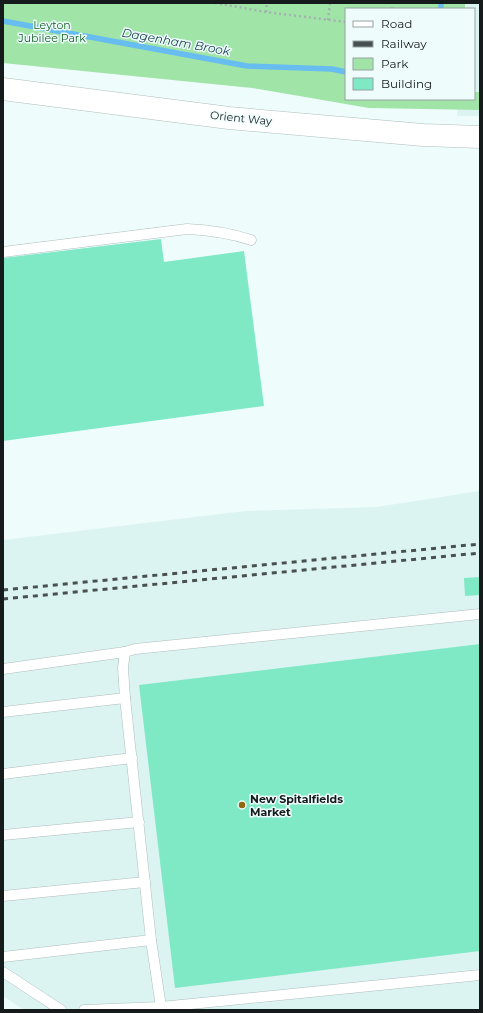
<svg xmlns="http://www.w3.org/2000/svg" width="483" height="1013" viewBox="0 0 483 1013" font-family="Montserrat,sans-serif">
	<style>
		.built { fill: #dbf4f2 }
		.green { fill: #a0e4a7 }
		.lines { fill: none; stroke-linecap: round; stroke-linejoin: round }
		.stream { stroke: #67bcf0; stroke-width: 5.5 }
		.building { fill: #7fe9c5 }
		.service-casing { stroke: #afbdbc; stroke-width: 11 }
		.tertiary-casing { stroke: #afbdbc; stroke-width: 23 }
		.path { stroke: #a5b1b0; stroke-width: 2.5; stroke-dasharray: 2 3; stroke-linecap: butt }
		.service { stroke: #fff; stroke-width: 10 }
		.tertiary { stroke: #fff; stroke-width: 22 }
		.rail { stroke: #495050; stroke-width: 3; stroke-dasharray: 5 5; stroke-linecap: butt }
		.poi-dot { fill: #91670f; stroke: #eefdfc; stroke-width: 1.5 }
		.labels { text-anchor: middle; stroke-width: 3; stroke-linejoin: round; paint-order: stroke }
		.park-label { font-size: 11px; fill: #165f27; stroke: #eefdfc }
		.street-label { font-size: 11px; fill: #151a1a; stroke: #eefdfc }
		.poi-label { font-size: 11px; font-weight: bold; fill: #151a1a; stroke: #eefdfc; text-anchor: start }
		.water-label { font-size: 12px; font-style: italic; fill: #153a50; stroke: #eefdfc }
	</style>
	<rect width="100%" height="100%" fill="#eefdfc"/>
	<g class="built">
		<path d="M435 3H480V116H457L458 99H474V9H435Z"/>
		<path d="M480 491V1010H24L3 996V540L245 511 376 507Z"/>
	</g>
	<path class="green" d="M3 3H465V9H346V99H474V92H480V110L369 108 252 88 3 63Z"/>
	<g class="lines">
		<g class="stream">
			<path d="M441 9V3"/>
			<path d="M3 21 247 66 332 69 346 72"/>
		</g>
	</g>
	<g class="building">
		<path d="M161 239 164 262 244 251 264 406 3 441V258Z"/>
		<path d="M480 577V595L465 596 464 578Z"/>
		<path d="M480 644V951L175 988 139 685Z"/>
	</g>
	<g class="lines">
		<defs>
			<g id="service">
				<path d="M3 252 187 229C210 230 230 233 251 240"/>
				<path d="M125 652 123 668 125 698 151 940 161 1007"/>
				<path d="M3 669 125 652 135 649 480 614"/>
				<path d="M3 712 125 698"/>
				<path d="M3 774 132 758"/>
				<path d="M3 835 139 822"/>
				<path d="M3 896 145 882"/>
				<path d="M3 957 151 940"/>
				<path d="M3 972 61 1010"/>
				<path d="M84 1010 161 1007 480 975"/>
			</g>
			<path id="tertiary" d="M3 89 229 118 423 135 480 137"/>
		</defs>
		<use href="#service" class="service-casing"/>
		<use href="#tertiary" class="tertiary-casing"/>
		<g class="path">
			<path d="M215 3 266 12 346 22"/>
			<path d="M392 9V3"/>
			<path d="M266 12 267 3"/>
			<path d="M328 20 330 3"/>
		</g>
		<use href="#service" class="service"/>
		<use href="#tertiary" class="tertiary"/>
		<g class="rail">
			<path d="M3 590 480 544"/>
			<path d="M3 599 480 553"/>
		</g>
	</g>
	<circle class="poi-dot" cx="242" cy="805" r="4"/>
	<g class="labels">
		<g class="park-label">
			<text x="52" y="29">Leyton<tspan x="52" dy="13">Jubilee Park</tspan></text>
		</g>
		<g class="street-label">
			<text transform="translate(241 118) rotate(6)" y="4">Orient Way</text>
		</g>
		<g class="poi-label">
			<text x="250" y="803">New Spitalfields<tspan x="250" dy="13">Market</tspan></text>
		</g>
		<g class="water-label">
			<text transform="translate(176 42) rotate(10)" y="4">Dagenham Brook</text>
		</g>
	</g>
	<rect width="483" height="1013" fill="none" stroke="#151a1a" stroke-width="8"/>
	<rect x="345" y="8" width="130" height="92" fill="#eefdfc" stroke="#97a2a2"/>
	<rect x="353" y="21" width="20" height="6" fill="#ffffff" stroke="#97a2a2"/>
	<text x="381" y="28" font-size="12" fill="#151a1a">Road</text>
	<rect x="353" y="41" width="20" height="6" fill="#495050" stroke="#97a2a2"/>
	<text x="381" y="48" font-size="12" fill="#151a1a">Railway</text>
	<rect x="353" y="58" width="20" height="12" fill="#a0e4a7" stroke="#97a2a2"/>
	<text x="381" y="68" font-size="12" fill="#151a1a">Park</text>
	<rect x="353" y="78" width="20" height="12" fill="#7fe9c5" stroke="#97a2a2"/>
	<text x="381" y="88" font-size="12" fill="#151a1a">Building</text>
</svg>
